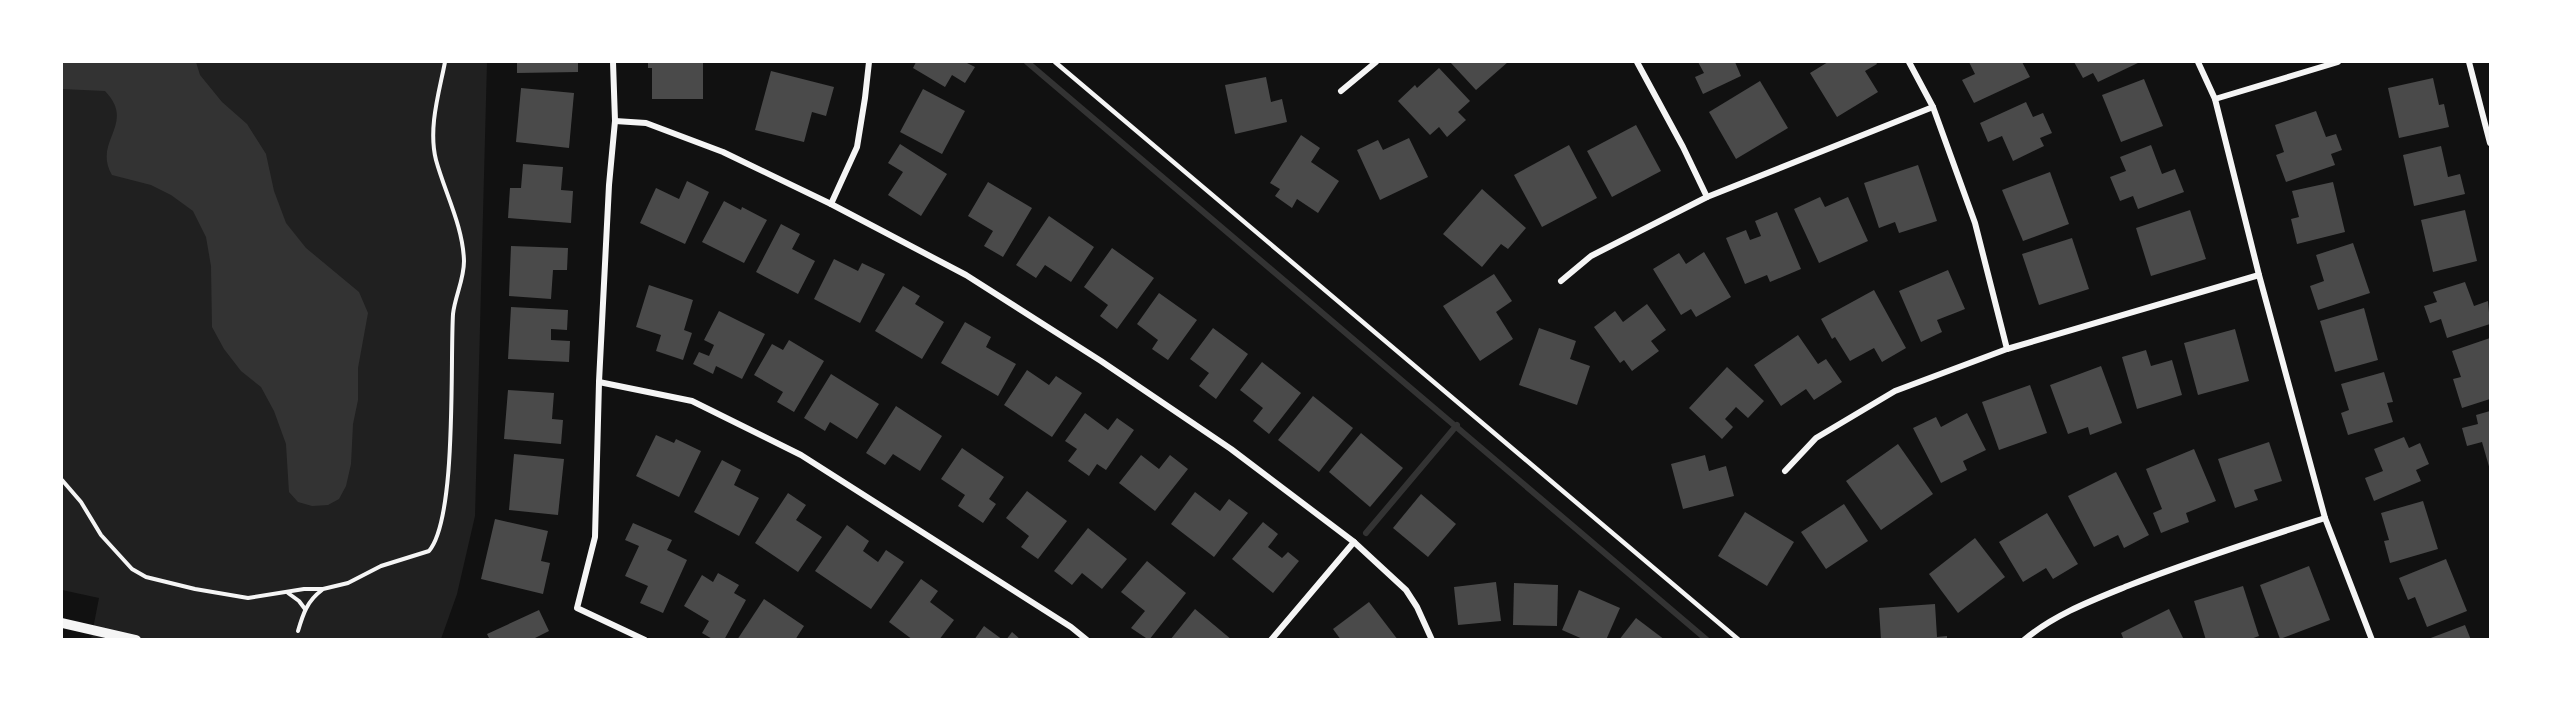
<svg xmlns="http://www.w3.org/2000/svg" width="2552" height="701" viewBox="0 0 2552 701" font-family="Rubik,sans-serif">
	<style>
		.green { fill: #202020 }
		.water { fill: #333 }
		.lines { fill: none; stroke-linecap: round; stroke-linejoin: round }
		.stream { stroke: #333; stroke-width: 6 }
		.building { fill: #4a4a4a }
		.path { stroke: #f5f5f5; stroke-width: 4 }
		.service { stroke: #f5f5f5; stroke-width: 4.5 }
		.minor { stroke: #f5f5f5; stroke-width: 6 }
		.tertiary { stroke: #f5f5f5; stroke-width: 10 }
	</style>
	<rect width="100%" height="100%" fill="#111"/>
	<path class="green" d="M62 62H487L475 516 457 594 441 639H91L99 598 62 590Z"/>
	<path class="water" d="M62 62H196L200 75 222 102 247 124 266 154 274 191 286 223 306 248 359 292 368 313 358 368V400L353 424 351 464 346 486 339 499 328 505 312 506 298 502 289 492 286 444 274 411 261 387 241 371 224 349 212 327 211 266 206 237 193 211 171 195 151 185 112 175C92 141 137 124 105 91L62 89Z"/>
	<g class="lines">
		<g class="stream">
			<path d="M1027 62 1707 640"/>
			<path d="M1366 533 1457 425"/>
		</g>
	</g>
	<g class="building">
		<path d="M517 62H578V72L517 73Z"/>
		<path d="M648 62H703V99H652V68H648Z"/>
		<path d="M916 62H965L975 67 965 83 952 75 945 87 913 68Z"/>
		<path d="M1450 62H1508L1476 90Z"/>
		<path d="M1698 62H1735L1741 76 1703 94 1695 77 1704 73Z"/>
		<path d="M1828 62H1876L1877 64 1865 71 1878 92 1837 117 1810 73Z"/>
		<path d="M1969 62H2022L2030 77 1974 103 1962 80 1975 74Z"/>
		<path d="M2074 62H2140L2098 82 2093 73 2083 78Z"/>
		<path d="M1439 68 1470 101 1458 112 1466 120 1447 137 1439 127 1430 135 1398 101 1415 85 1417 88Z"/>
		<path d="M771 71 834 87 826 116 812 112 804 142 755 130Z"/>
		<path d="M1266 77 1271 102 1282 99 1287 122 1235 134 1225 85Z"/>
		<path d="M2433 78 2439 105 2444 104 2449 127 2399 138 2388 88Z"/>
		<path d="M2144 79 2163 126 2121 142 2102 95Z"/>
		<path d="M1760 81 1788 128 1736 159 1709 112Z"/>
		<path d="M521 88 574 93 569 148 516 142Z"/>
		<path d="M923 89 965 111 942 154 900 132Z"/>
		<path d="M2026 102 2033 117 2043 113 2052 133 2040 138 2044 146 2013 161 2002 136 1988 142 1980 123Z"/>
		<path d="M2316 111 2326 137 2336 134 2342 150 2331 154 2335 165 2286 182 2276 155 2284 152 2275 125Z"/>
		<path d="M1636 125 1661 171 1612 197 1587 151Z"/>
		<path d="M1301 135 1320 148 1311 162 1339 181 1318 213 1297 199 1292 208 1275 196 1280 189 1270 183Z"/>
		<path d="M1409 138 1428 177 1380 200 1357 150 1378 140 1383 150Z"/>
		<path d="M900 144 947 174 921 216 888 195 903 172 888 163Z"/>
		<path d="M1569 145 1597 198 1542 227 1514 175Z"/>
		<path d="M2151 145 2162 174 2175 169 2184 192 2138 209 2133 196 2120 201 2110 177 2126 171 2120 157Z"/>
		<path d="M2441 146 2448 177 2460 174 2465 194 2414 206 2403 155Z"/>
		<path d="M523 164 563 167 561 190 573 191 571 223 508 218 510 188H521Z"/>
		<path d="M1918 165 1937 221 1899 233 1895 222 1879 228 1864 183Z"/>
		<path d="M2050 172 2069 224 2023 241 2002 190Z"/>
		<path d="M687 181 709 192 685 244 640 223 656 188 679 199Z"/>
		<path d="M988 182 1032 208 1003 257 984 246 993 231 968 216Z"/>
		<path d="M2333 182 2345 232 2297 244 2291 219 2299 217 2292 191Z"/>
		<path d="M1482 189 1526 228 1508 249 1501 244 1482 267 1443 234Z"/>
		<path d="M1820 197 1825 207 1848 197 1868 241 1819 263 1794 209Z"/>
		<path d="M724 201 741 210 742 207 767 220 744 263 702 242Z"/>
		<path d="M2190 210 2206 259 2151 276 2136 228Z"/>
		<path d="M2465 210 2477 261 2433 272 2421 220Z"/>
		<path d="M1777 212 1801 269 1770 282 1767 275 1745 284 1726 238 1746 230 1750 240 1761 236 1755 221Z"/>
		<path d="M1049 216 1094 247 1071 282 1045 265 1036 278 1016 265Z"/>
		<path d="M781 224 800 234 792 249 815 261 798 294 756 272Z"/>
		<path d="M2072 238 2089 289 2039 305 2022 254Z"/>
		<path d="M2353 243 2370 293 2318 310 2310 286 2324 281 2316 255Z"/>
		<path d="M511 246 568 248 567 270H553L551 299 509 296Z"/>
		<path d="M1112 248 1154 278 1117 329 1100 316 1108 305 1084 287Z"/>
		<path d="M1704 252 1731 297 1696 317 1691 309 1681 315 1653 269 1679 253 1686 264Z"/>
		<path d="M834 259 858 271 862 263 885 274 860 323 814 299Z"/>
		<path d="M1948 270 1965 309 1937 320 1942 332 1921 342 1899 291Z"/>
		<path d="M1494 274 1512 301 1496 312 1513 339 1480 361 1443 306Z"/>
		<path d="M2465 282 2474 306 2488 301 2490 324 2447 338 2441 319 2430 323 2424 306 2437 302 2433 292Z"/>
		<path d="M649 285 693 300 684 330 692 333 683 360 656 351 661 335 636 327Z"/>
		<path d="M903 286 920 296 915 304 944 322 922 359 875 331Z"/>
		<path d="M1874 290 1906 348 1882 362 1874 348 1850 361 1835 337 1832 339 1821 319Z"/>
		<path d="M1159 293 1197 320 1168 360 1152 349 1158 340 1137 324Z"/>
		<path d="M1647 304 1666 330 1651 341 1659 351 1632 371 1624 360 1620 363 1594 327 1615 311 1623 322Z"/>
		<path d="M511 307 568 310 567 330 551 329V340L570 341 569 362 508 359Z"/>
		<path d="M2364 308 2378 360 2335 372 2320 321Z"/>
		<path d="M719 311 765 334 742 379 716 366 713 374 693 364 699 352 709 356 714 345 704 340Z"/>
		<path d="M965 322 991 337 986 347 1016 364 998 396 941 363Z"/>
		<path d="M1213 328 1248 354 1216 399 1199 386 1209 373 1190 359Z"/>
		<path d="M1539 328 1576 341 1570 359 1590 366 1577 405 1519 385Z"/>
		<path d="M2235 329 2249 381 2198 395 2184 343Z"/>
		<path d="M1798 335 1818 364 1826 359 1842 382 1814 400 1806 389 1781 406 1754 365Z"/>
		<path d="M2490 338V399L2462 408 2453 379 2461 377 2452 351Z"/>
		<path d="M789 340 824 361 794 412 777 402 783 392 754 375 772 344 783 350Z"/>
		<path d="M2146 350 2151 366 2172 360 2182 395 2137 409 2122 357Z"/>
		<path d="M1262 362 1301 393 1269 434 1253 421 1263 408 1240 390Z"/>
		<path d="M2101 366 2122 423 2090 435 2088 427 2068 434 2050 385Z"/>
		<path d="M1727 367 1764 401 1748 418 1736 407 1725 419 1733 427 1722 439 1689 408Z"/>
		<path d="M1027 370 1049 385 1056 376 1082 393 1052 437 1004 405Z"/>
		<path d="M2384 372 2393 402 2387 403 2393 422 2348 435 2341 413 2349 410 2341 384Z"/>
		<path d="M831 374 879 404 857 439 830 422 825 431 804 418Z"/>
		<path d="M2030 385 2047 433 1999 450 1982 402Z"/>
		<path d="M508 390 554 393 552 419 563 420 561 444 504 439Z"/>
		<path d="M1313 396 1353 428 1319 472 1278 440Z"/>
		<path d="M896 406 942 436 920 471 893 454 885 465 866 453Z"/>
		<path d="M2490 411V470L2482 442 2467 446 2462 428 2478 424 2476 415Z"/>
		<path d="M1085 413 1108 430 1117 418 1134 430 1106 470 1097 464 1089 476 1068 461 1077 449 1065 441Z"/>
		<path d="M1967 413 1986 450 1963 461 1967 470 1941 483 1913 428 1936 417 1941 427Z"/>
		<path d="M1361 433 1403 468 1370 507 1329 472Z"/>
		<path d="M656 435 674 443 676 439 701 451 679 497 636 476Z"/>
		<path d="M2404 437 2409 448 2420 443 2429 464 2416 470 2421 481 2374 501 2365 478 2383 471 2374 449Z"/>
		<path d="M2269 442 2282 481 2254 490 2258 500 2235 508 2218 459Z"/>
		<path d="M1898 444 1933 494 1881 530 1846 481Z"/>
		<path d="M962 448 1004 477 989 499 996 504 983 523 958 506 965 495 941 479Z"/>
		<path d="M2194 449 2216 501 2186 513 2189 522 2161 533 2153 513 2162 509 2146 469Z"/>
		<path d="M514 454 564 459 558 515 509 510Z"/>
		<path d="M1141 455 1159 469 1170 455 1188 469 1155 511 1119 483Z"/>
		<path d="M1705 455 1709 471 1726 466 1734 496 1683 509 1671 464Z"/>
		<path d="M722 460 741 470 734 485 759 498 739 536 694 512Z"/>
		<path d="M2116 472 2149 535 2124 548 2118 535 2094 547 2068 496Z"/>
		<path d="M1027 491 1067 521 1038 559 1021 547 1029 536 1006 518Z"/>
		<path d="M1195 492 1220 511 1229 499 1248 513 1214 557 1171 524Z"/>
		<path d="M788 493 806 505 796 520 822 537 798 572 755 543Z"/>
		<path d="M1421 494 1456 524 1428 557 1393 528Z"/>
		<path d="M2423 501 2438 549 2390 563 2384 541 2389 540 2381 513Z"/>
		<path d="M1844 504 1868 541 1826 569 1801 532Z"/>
		<path d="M1745 512 1794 542 1767 586 1718 556Z"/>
		<path d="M2047 513 2078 564 2053 579 2046 568 2023 582 1999 542Z"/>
		<path d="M495 519 548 531 541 561 550 563 543 594 481 579Z"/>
		<path d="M1263 522 1278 534 1268 547 1282 558 1288 552 1299 561 1273 593 1232 559Z"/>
		<path d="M633 523 672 540 667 550 687 560 663 613 640 603 648 586 625 576 639 546 625 540Z"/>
		<path d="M847 525 869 541 863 551 878 562 886 550 904 562 871 609 815 571Z"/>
		<path d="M1088 528 1127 559 1102 589 1082 573 1072 585 1054 571Z"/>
		<path d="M1975 538 2005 577 1958 613 1929 574Z"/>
		<path d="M2446 559 2467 611 2427 627 2415 597 2408 600 2399 578Z"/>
		<path d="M1147 561 1186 593 1149 640 1131 628 1145 611 1121 592Z"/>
		<path d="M2309 566 2330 620 2280 639 2260 585Z"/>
		<path d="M718 573 739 585 734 593 746 600 724 640H714L702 633 709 621 684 606 702 575 713 582Z"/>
		<path d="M921 579 938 591 930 602 954 620 939 640H913L889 622Z"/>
		<path d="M1496 582 1501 621 1458 625 1454 587Z"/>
		<path d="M1514 583 1558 585 1557 626 1513 625Z"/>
		<path d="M2243 586 2259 636 2248 640H2206L2194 601Z"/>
		<path d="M1579 590 1620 608 1606 640H1585L1562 630Z"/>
		<path d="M764 599 804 626 795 640H737Z"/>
		<path d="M1369 602 1398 640H1341L1333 629Z"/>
		<path d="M1935 604 1937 637 1947 636V640H1881L1879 608Z"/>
		<path d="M1195 609 1232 640H1170Z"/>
		<path d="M2169 609 2184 640H2124L2121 633Z"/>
		<path d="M539 610 549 631 535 638 536 640H490L487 634Z"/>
		<path d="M1636 618 1665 640H1619Z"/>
		<path d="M2465 625 2471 640H2428V639Z"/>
		<path d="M984 626 1003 640H974Z"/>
		<path d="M1012 632 1021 640H1006Z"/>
	</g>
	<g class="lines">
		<g class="path">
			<path d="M62 480 81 502 101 535 132 569 146 577 195 589 248 598 304 589H323L348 583 381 566 429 551C457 518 450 364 453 314 455 296 464 280 464 261 463 226 445 193 436 160 428 128 439 93 445 62"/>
			<path d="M288 593 299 601 305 609"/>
			<path d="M298 631C303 614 307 601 322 590"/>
		</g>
		<path class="service" d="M1055 62 1739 640"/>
		<g class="minor">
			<path d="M613 62 615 121 609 185 599 382 595 537 577 608 645 640"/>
			<path d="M1637 62 1683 147 1707 197"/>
			<path d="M1909 62 1933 107 1975 223 2007 349"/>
			<path d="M2198 62 2215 99 2259 275 2325 518 2372 640"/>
			<path d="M2469 62 2490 143"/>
			<path d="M1341 91 1376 62"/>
			<path d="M2215 99 2338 62"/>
			<path d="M615 121 646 123 723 152 831 204 966 275 1101 361 1231 449 1354 542 1406 590 1417 607 1432 640"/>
			<path d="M831 204 857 147 865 98 869 62"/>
			<path d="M1561 281 1591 256 1707 197 1933 107"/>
			<path d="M599 382 692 401 801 455 1071 627 1087 640"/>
			<path d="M1785 471 1816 438 1895 391 2007 349 2259 275"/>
			<path d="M1271 640 1354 542"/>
			<path d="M2024 640C2055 614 2093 600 2130 585 2194 560 2260 539 2325 518"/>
		</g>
		<path class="tertiary" d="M62 623 136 640"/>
	</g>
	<rect width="2552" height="701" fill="none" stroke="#ffffff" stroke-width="126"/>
</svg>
